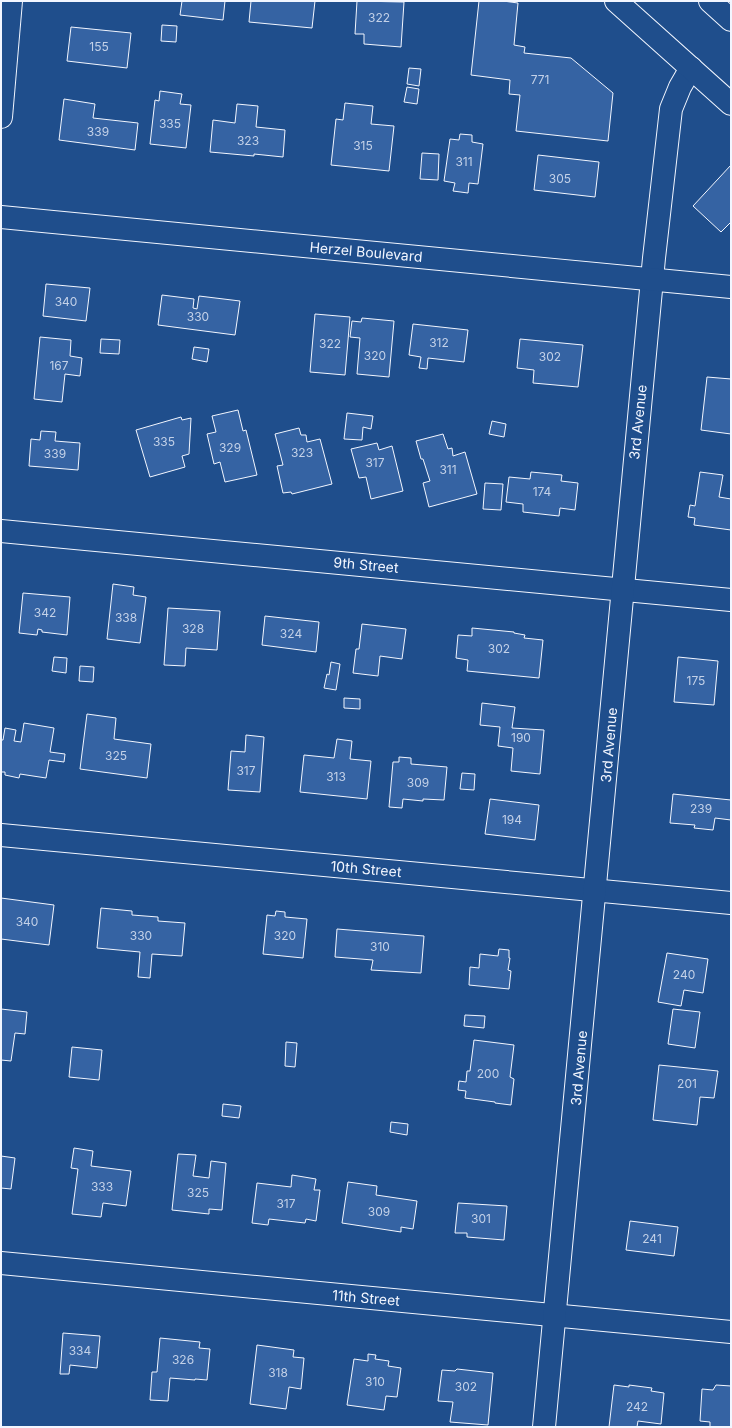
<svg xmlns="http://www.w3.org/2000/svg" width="732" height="1428" viewBox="0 0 732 1428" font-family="Inter,sans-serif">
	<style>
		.building { fill: #3563a3; stroke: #f2f6ff }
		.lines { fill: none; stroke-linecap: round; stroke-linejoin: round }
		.minor-casing { stroke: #f2f6ff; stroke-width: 24 }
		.tertiary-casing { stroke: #f2f6ff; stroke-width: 24 }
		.primary-casing { stroke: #f2f6ff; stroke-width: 24 }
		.minor { stroke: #1f4e8c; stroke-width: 22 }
		.tertiary { stroke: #1f4e8c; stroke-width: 22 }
		.primary { stroke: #1f4e8c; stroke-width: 22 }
		.labels { text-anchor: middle; stroke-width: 3; stroke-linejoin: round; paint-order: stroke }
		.number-label { font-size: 12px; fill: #c3d1e8 }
		.street-label { font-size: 14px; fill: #f2f6ff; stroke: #1f4e8c }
	</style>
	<rect width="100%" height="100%" fill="#1f4e8c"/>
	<g class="building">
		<path d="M182 1H225L223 20 180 15Z"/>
		<path d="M251 1H315L312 28 249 22Z"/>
		<path d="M357 1 404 2 401 47 364 44V34H355Z"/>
		<path d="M479 1H503L518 3 514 45 525 47 524 53 571 58 613 93 608 141 516 131 520 95 509 94 510 80 471 75Z"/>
		<path d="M162 25 177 26 176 42 161 41Z"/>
		<path d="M71 27 131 33 127 68 67 61Z"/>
		<path d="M409 68 421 69 419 86 407 84Z"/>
		<path d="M407 87 419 89 417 104 404 102Z"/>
		<path d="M160 91 182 94 180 104 191 105 186 148 150 144 155 100 159 101Z"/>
		<path d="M64 99 95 104 93 118 138 123 135 150 59 140Z"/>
		<path d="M345 103 373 106 371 124 394 126 389 171 331 165 336 119 343 120Z"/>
		<path d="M237 104 258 106 256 127 285 130 283 157 254 154V156L210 152 213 120 235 123Z"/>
		<path d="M460 134 472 135V142L483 144 478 184 469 183 468 193 453 191 455 183 444 181 450 139 459 140Z"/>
		<path d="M422 153 439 154 438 180 420 179Z"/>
		<path d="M538 155 599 162 595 197 534 190Z"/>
		<path d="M731 165V222L721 232 693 206Z"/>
		<path d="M46 284 90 288 86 321 43 316Z"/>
		<path d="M162 295 194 299 193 308 197 309 199 296 240 301 235 335 158 325Z"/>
		<path d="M315 314 350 317 345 375 310 372Z"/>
		<path d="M362 318 394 321 389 377 357 374 360 338 350 337 352 321 361 322Z"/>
		<path d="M413 324 468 330 464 362 428 358 427 369 419 368 421 357 409 355Z"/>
		<path d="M40 337 71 340 70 356 82 358 80 376 65 374 62 402 34 399Z"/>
		<path d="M101 339 120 340 119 354 100 353Z"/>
		<path d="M520 339 583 345 578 387 533 383 534 370 517 368Z"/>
		<path d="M194 347 209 349 207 362 192 359Z"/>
		<path d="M707 377 731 379V434L701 430Z"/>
		<path d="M238 410 243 431 246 430 257 475 225 482 220 462 214 464 207 434 216 432 212 416Z"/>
		<path d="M347 413 373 416 371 429 363 427 362 440 344 439Z"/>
		<path d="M181 417 182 420 191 418 189 454 182 456 185 467 150 477 136 430Z"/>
		<path d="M492 421 506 424 504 437 489 434Z"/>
		<path d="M299 428 301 435H306L307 442 320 439 332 484 292 494 291 492 283 493 277 466 283 465 275 434Z"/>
		<path d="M41 431 56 432 55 441 80 443 78 470 29 466 31 439 40 440Z"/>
		<path d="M443 434 448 449 452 448 453 456 465 452 477 494 429 507 423 483 430 481 423 459H421L416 441Z"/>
		<path d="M377 443 379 450 392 446 403 491 371 499 366 477 359 478 351 449Z"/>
		<path d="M531 472 562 475 561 481 578 483 575 510 560 508 559 516 523 512V504L506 502 509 477 530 479Z"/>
		<path d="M700 472 723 475 719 497 731 499V530L694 525 695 518 688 517 690 505 695 506Z"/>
		<path d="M485 483 503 484 501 510 483 509Z"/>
		<path d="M113 584 134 587 133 595 146 597 140 643 107 639Z"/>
		<path d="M23 593 70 597 67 635 42 632V630L38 629 37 635 19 633Z"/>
		<path d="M168 608 220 611 217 650 186 648 185 666 164 665Z"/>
		<path d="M265 616 319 622 316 652 262 645Z"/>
		<path d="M362 624 406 629 402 659 380 656 378 676 353 673 356 649H359Z"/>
		<path d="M472 628 514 632V633L525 635 524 638 543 640 539 678 467 671 468 660 456 658 458 635 472 636Z"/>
		<path d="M54 657 67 658 66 673 52 671Z"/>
		<path d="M678 657 718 661 714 705 674 702Z"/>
		<path d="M331 662 340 664 336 690 324 688 327 674 329 675Z"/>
		<path d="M80 666 94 667 93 682 79 681Z"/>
		<path d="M344 698 360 699V709L344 708Z"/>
		<path d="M482 703 515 707 512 728 544 730 540 774 511 771 513 748 498 746 500 727 480 725Z"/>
		<path d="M87 714 116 718 114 739 151 744 147 778 80 769Z"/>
		<path d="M24 723 54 728 50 752 65 754 64 762 49 760 46 778 20 774 19 778 5 775V772H1V740H3L5 728 16 730 14 741 21 742Z"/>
		<path d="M246 735 264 737 260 792 228 790 231 751 245 752Z"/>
		<path d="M337 739 352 741 350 759 371 761 367 799 300 792 304 755 334 758Z"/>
		<path d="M399 757 411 758V764L447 767 444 800 423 799V801L403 799 402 808 389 807 393 762H399Z"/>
		<path d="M462 773 475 774 474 790 460 789Z"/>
		<path d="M673 794 731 800V820L715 818 713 830 694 828 695 825 670 823Z"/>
		<path d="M490 799 539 805 535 840 485 834Z"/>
		<path d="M1 898 54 905 49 945 1 939Z"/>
		<path d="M101 908 132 911V915L158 917V921L185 923 182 956 152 954 150 978 138 977 140 952 97 948Z"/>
		<path d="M276 911 285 912V917L307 919 303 958 263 954 267 915 275 916Z"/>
		<path d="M337 929 424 936 421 973 371 970 373 960 335 957Z"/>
		<path d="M499 949 509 950V958H510L508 970 511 971 509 989 469 985 470 967 479 968 480 954 498 956Z"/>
		<path d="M667 953 708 959 703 993 684 990 681 1006 658 1002Z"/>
		<path d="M1 1009 27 1012 25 1034 15 1033 11 1061 1 1060Z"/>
		<path d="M673 1009 700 1012 695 1048 668 1044Z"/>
		<path d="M465 1015 485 1016 484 1028 464 1026Z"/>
		<path d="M474 1040 514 1045 510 1077 514 1079 511 1105 495 1103V1102L465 1098 466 1091 458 1090 459 1081 466 1082 467 1071H470Z"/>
		<path d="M286 1042 297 1043 295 1067 285 1066Z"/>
		<path d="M72 1047 102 1050 99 1080 69 1077Z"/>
		<path d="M659 1065 718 1071 714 1098 700 1097 697 1125 653 1120Z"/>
		<path d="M223 1104 241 1106 239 1118 222 1116Z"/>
		<path d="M391 1122 408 1124 407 1135 390 1132Z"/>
		<path d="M74 1148 93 1151 91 1166 131 1171 126 1206 103 1203 101 1217 72 1214 78 1169 71 1168Z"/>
		<path d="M178 1154 196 1155 193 1176 209 1178 211 1161 226 1163 222 1210 209 1209V1214L172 1210Z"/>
		<path d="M1 1156 15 1158 11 1189 1 1188Z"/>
		<path d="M292 1175 316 1179 314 1190H320L316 1221 306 1219 305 1223 269 1219 268 1225 252 1223 257 1183 291 1187Z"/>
		<path d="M348 1182 377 1186 376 1195 417 1201 413 1229 401 1227V1232L342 1223Z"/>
		<path d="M458 1203 507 1206 504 1240 467 1237V1233H455Z"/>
		<path d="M630 1221 678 1227 674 1256 626 1250Z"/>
		<path d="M63 1333 100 1336 97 1368 70 1365 69 1374H60Z"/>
		<path d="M160 1338 200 1342 199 1348 210 1349 207 1380 195 1379V1380L170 1378 168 1401 150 1400 152 1372H157Z"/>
		<path d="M257 1345 294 1350 293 1357 304 1358 301 1389 289 1387 286 1409 250 1404Z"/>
		<path d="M368 1354 376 1355 375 1359 389 1361 388 1366 401 1368 397 1397 386 1396 384 1410 347 1405 354 1359 368 1361Z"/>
		<path d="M457 1369 493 1373 488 1425 450 1422 453 1402 438 1401 442 1370 455 1371Z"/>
		<path d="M614 1385 629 1387V1385L652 1388 651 1391 664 1393 661 1424 638 1421 637 1427H609Z"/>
		<path d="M716 1385 731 1386V1427H710V1422L700 1421 702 1389 713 1390Z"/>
	</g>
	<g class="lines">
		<defs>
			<g id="minor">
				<path d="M1 117 11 1"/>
				<path d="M1 531 731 600"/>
				<path d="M1 835 731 903"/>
				<path d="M1 1263 731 1332"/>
				<path d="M544 1427 654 258 671 109 680 87 691 68"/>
			</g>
			<path id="tertiary" d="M1 217 731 287"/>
			<g id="primary">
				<path d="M616 1 731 104"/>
				<path d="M710 1 731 20"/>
			</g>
		</defs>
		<use href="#minor" class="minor-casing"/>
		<use href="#tertiary" class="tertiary-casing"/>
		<use href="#primary" class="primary-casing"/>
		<use href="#minor" class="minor"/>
		<use href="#tertiary" class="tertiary"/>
		<use href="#primary" class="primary"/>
	</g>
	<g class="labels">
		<g class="number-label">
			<text x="379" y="22">322</text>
			<text x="99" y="51">155</text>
			<text x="540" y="84">771</text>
			<text x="170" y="128">335</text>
			<text x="98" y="136">339</text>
			<text x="248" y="145">323</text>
			<text x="363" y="150">315</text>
			<text x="464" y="166">311</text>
			<text x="560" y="183">305</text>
			<text x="66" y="306">340</text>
			<text x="198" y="321">330</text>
			<text x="439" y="347">312</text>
			<text x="330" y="348">322</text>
			<text x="375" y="360">320</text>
			<text x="550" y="361">302</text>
			<text x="59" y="370">167</text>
			<text x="164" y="446">335</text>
			<text x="230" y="452">329</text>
			<text x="302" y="457">323</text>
			<text x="55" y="458">339</text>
			<text x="375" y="467">317</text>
			<text x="448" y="474">311</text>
			<text x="542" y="496">174</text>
			<text x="45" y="617">342</text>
			<text x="126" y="622">338</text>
			<text x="193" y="633">328</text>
			<text x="291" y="638">324</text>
			<text x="499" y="653">302</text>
			<text x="696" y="685">175</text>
			<text x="521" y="742">190</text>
			<text x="116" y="760">325</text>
			<text x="246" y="775">317</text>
			<text x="336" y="781">313</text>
			<text x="418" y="787">309</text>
			<text x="701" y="813">239</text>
			<text x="512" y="824">194</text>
			<text x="27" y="926">340</text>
			<text x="141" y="940">330</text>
			<text x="285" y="940">320</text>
			<text x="380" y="951">310</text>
			<text x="684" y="979">240</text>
			<text x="488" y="1078">200</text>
			<text x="687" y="1088">201</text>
			<text x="102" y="1191">333</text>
			<text x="198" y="1197">325</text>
			<text x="286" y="1208">317</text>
			<text x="379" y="1216">309</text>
			<text x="481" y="1223">301</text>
			<text x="652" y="1243">241</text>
			<text x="80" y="1355">334</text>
			<text x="183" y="1364">326</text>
			<text x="278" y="1377">318</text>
			<text x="375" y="1386">310</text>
			<text x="466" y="1391">302</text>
			<text x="637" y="1411">242</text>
		</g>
		<g class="street-label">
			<text transform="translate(366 252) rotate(5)" y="5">Herzel Boulevard</text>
			<text transform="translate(638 422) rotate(-84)" y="5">3rd Avenue</text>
			<text transform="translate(366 565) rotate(5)" y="5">9th Street</text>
			<text transform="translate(609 745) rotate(-85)" y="5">3rd Avenue</text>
			<text transform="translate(366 869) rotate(5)" y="5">10th Street</text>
			<text transform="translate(579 1068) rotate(-85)" y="5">3rd Avenue</text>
			<text transform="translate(366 1298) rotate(5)" y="5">11th Street</text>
		</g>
	</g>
	<rect width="732" height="1428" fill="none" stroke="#f2f6ff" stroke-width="4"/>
</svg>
